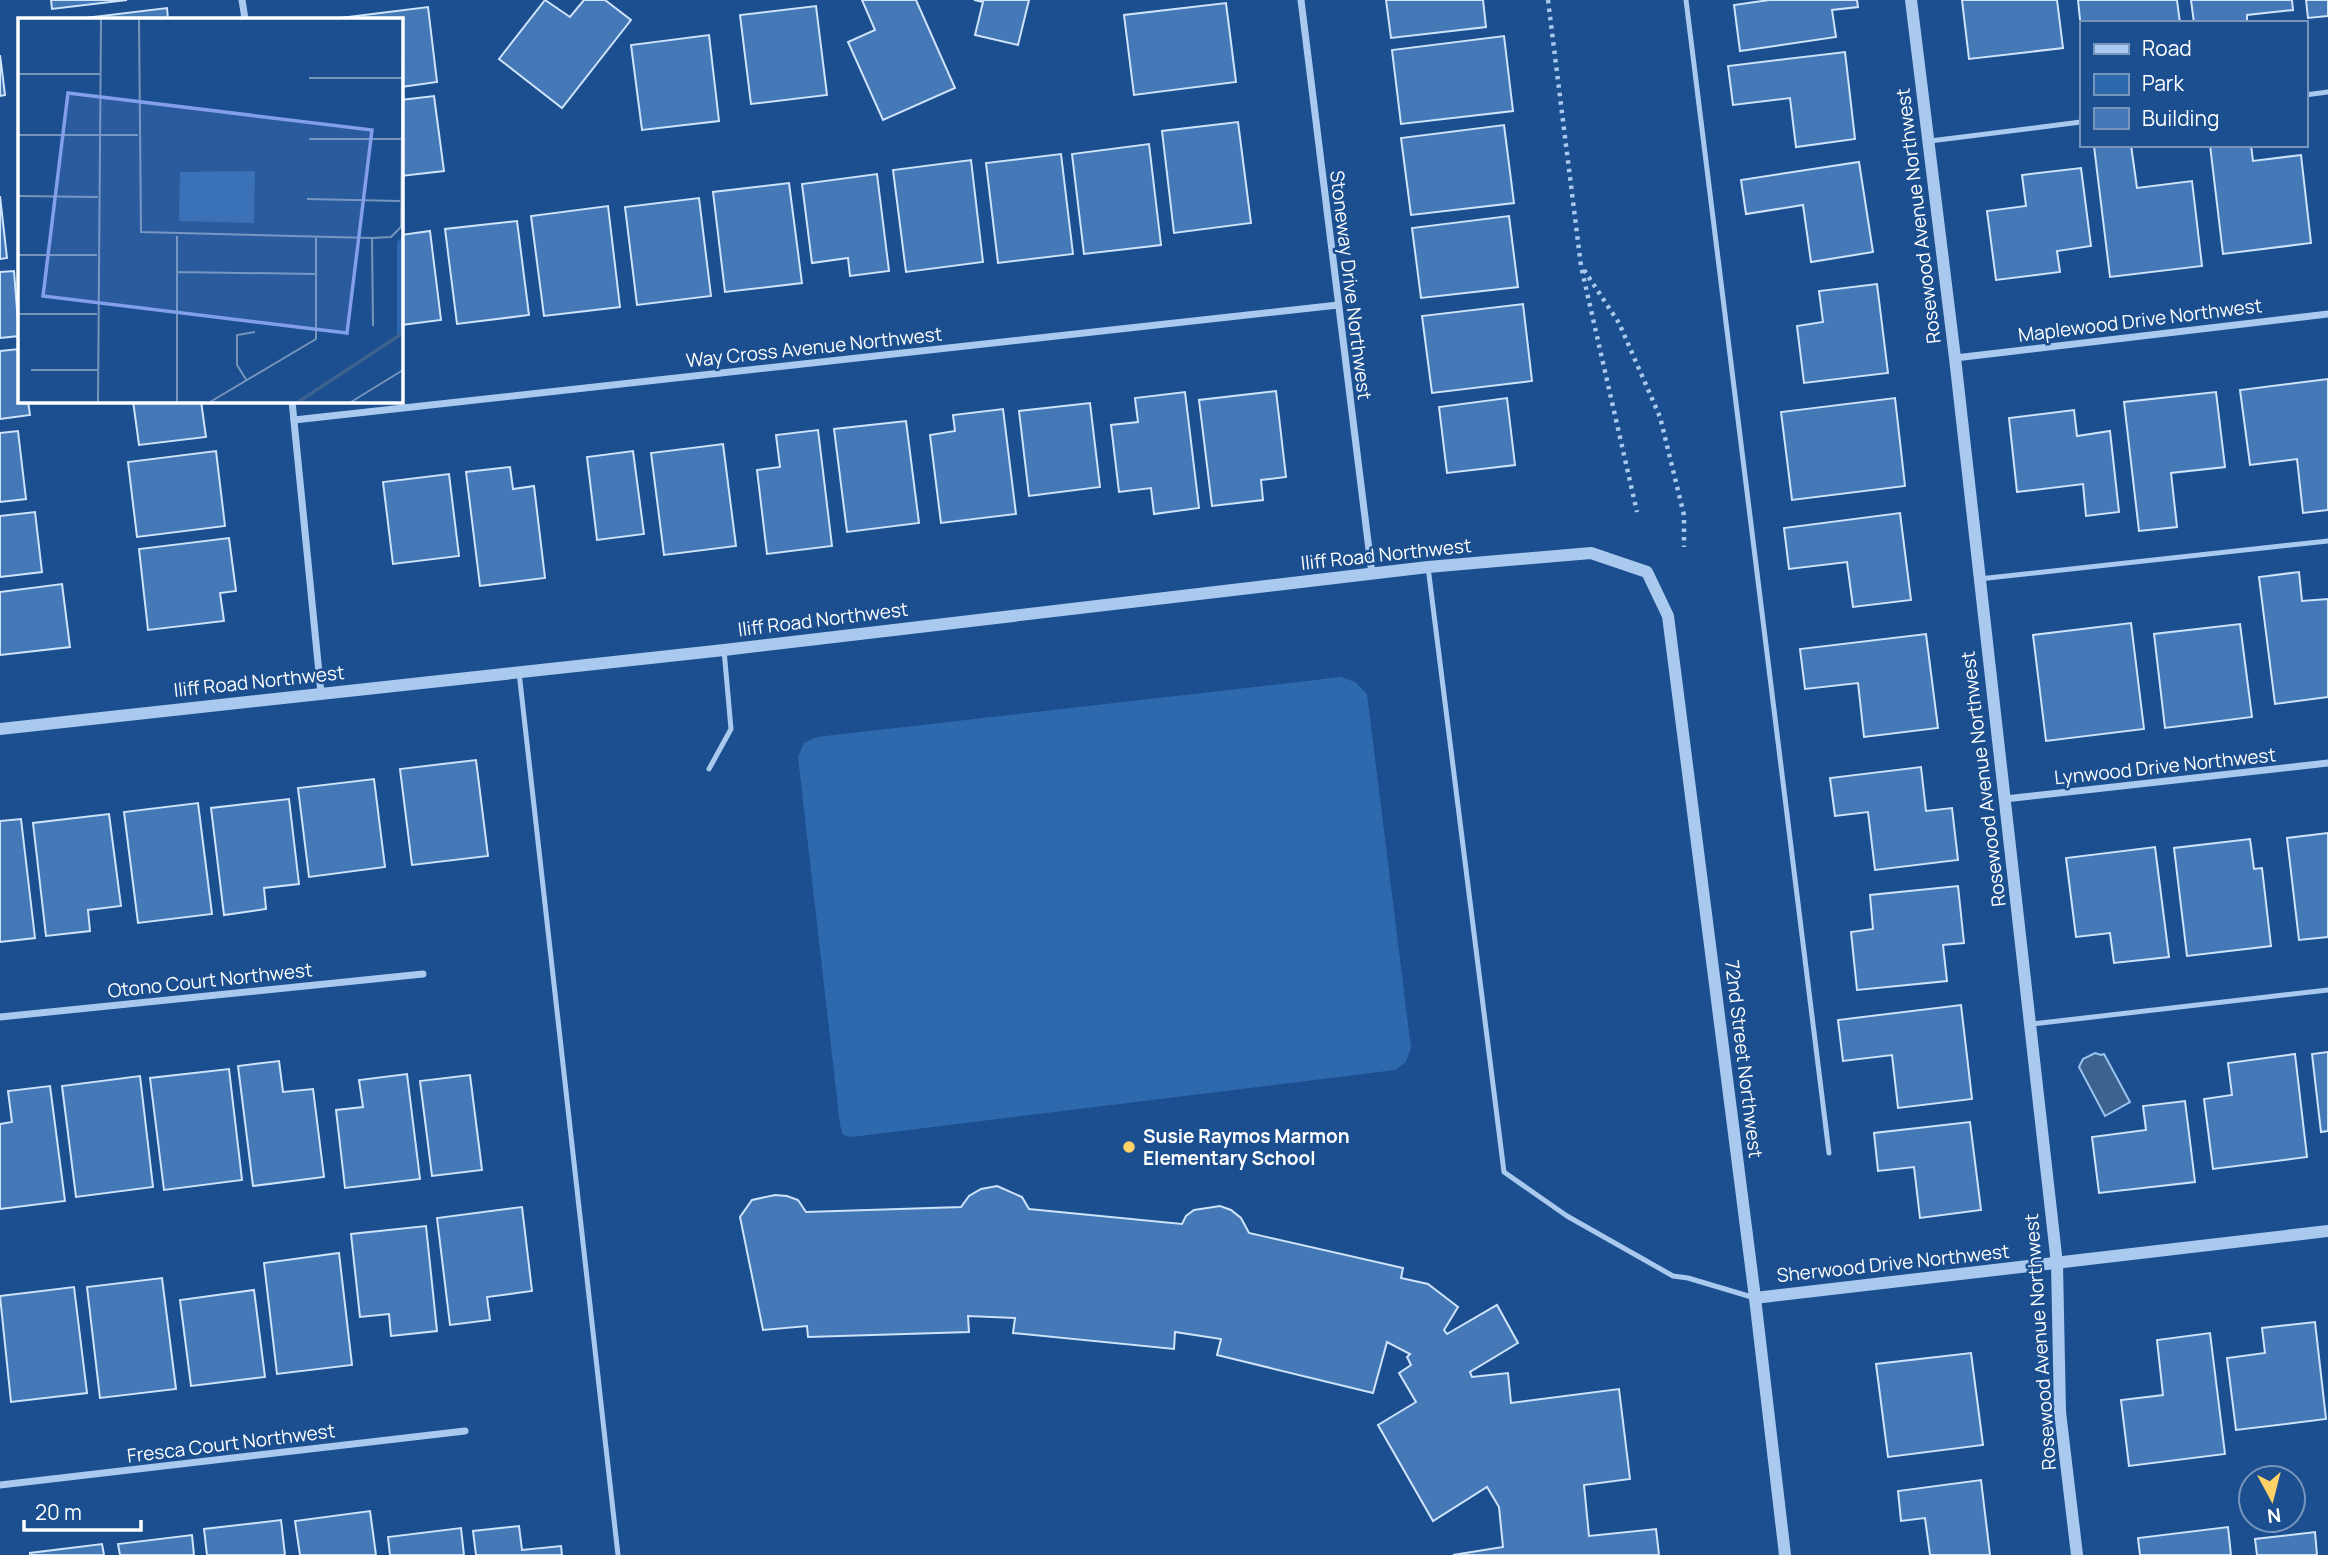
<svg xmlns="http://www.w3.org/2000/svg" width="2328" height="1555" viewBox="0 0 2328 1555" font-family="Manrope,sans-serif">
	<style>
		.green { fill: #2e69ad }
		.water { fill: #3c6290; stroke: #9cc4f0; stroke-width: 2 }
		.building { fill: #4478b7; stroke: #cfe3fa; stroke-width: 2 }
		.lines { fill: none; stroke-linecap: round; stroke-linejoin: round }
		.path { stroke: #a9c9ee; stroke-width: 4.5; stroke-dasharray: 3.5 5; stroke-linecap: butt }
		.service { stroke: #a9c9ee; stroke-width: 5 }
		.minor { stroke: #a9c9ee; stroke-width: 7 }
		.tertiary { stroke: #a9c9ee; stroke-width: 12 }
		.poi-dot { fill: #ffd166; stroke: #1b4f8f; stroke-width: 2.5 }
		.labels { text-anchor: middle; stroke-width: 5; stroke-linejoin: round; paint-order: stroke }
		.street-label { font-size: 19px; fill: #fff; stroke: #1b4f8f }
		.poi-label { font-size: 19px; font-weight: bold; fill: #fff; stroke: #1b4f8f; text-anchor: start }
		.inset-river { fill: none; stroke: #3c6290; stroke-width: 3.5 }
		.inset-road { fill: none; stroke: #7695bc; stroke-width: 2 }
		.view { fill: #839eea; fill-opacity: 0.15; stroke: #839eea; stroke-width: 3.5 }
		.inset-edge { fill: none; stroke: #fff; stroke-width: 3.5 }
	</style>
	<rect width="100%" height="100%" fill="#1b4f8f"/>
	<path class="green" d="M1341 677 1355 682 1367 694 1411 1048 1406 1062 1395 1070 852 1137 843 1135 840 1125 798 757 804 743 817 737Z"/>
	<path class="water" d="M2095 1053 2101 1055 2104 1054 2130 1102 2105 1116 2079 1067 2083 1059Z"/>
	<g class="building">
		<path d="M51 0H127L52 9Z"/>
		<path d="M545 0 570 17 584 0H605L631 20 562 108 499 59Z"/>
		<path d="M862 0H916L955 88 883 120 848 42 875 30Z"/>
		<path d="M974 0H1029L1018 45 975 35 983 2Z"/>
		<path d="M1386 0H1483L1486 27 1391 38Z"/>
		<path d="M1769 0H1857L1858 7 1832 10 1836 37 1740 51 1734 5Z"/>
		<path d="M1962 0H2057L2063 48 1969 59Z"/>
		<path d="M2078 0H2177L2180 23H2081V29Z"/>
		<path d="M2191 0H2292L2293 10 2247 15V23H2194Z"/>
		<path d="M2306 0H2328V16L2308 18Z"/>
		<path d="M1226 3 1236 82 1134 95 1124 15Z"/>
		<path d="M816 6 827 95 751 104 740 15Z"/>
		<path d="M428 7 437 82 401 87V19H332Z"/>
		<path d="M167 8 168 19H77Z"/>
		<path d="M709 35 719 121 642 130 631 45Z"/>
		<path d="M1504 36 1513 111 1401 124 1392 50Z"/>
		<path d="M1845 52 1855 139 1796 147 1790 98 1733 105 1728 66Z"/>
		<path d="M0 55 5 95 0 96Z"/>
		<path d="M434 96 444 171 401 176V100Z"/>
		<path d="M1238 122 1251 223 1174 233 1162 131Z"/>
		<path d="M1504 125 1514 203 1411 215 1401 138Z"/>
		<path d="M1149 144 1161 245 1084 254 1072 154Z"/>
		<path d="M2131 145 2137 188 2192 181 2202 266 2110 277 2094 146Z"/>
		<path d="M2210 145H2251L2253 161 2301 155 2311 243 2223 254Z"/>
		<path d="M1061 154 1073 254 998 263 986 163Z"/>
		<path d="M971 160 983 262 906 272 893 170Z"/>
		<path d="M1859 162 1873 252 1811 262 1803 205 1746 214 1741 180Z"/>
		<path d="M2081 168 2091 246 2057 251 2060 272 1996 280 1987 211 2026 206 2022 175Z"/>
		<path d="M877 174 889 271 850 276 848 258 812 263 802 184Z"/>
		<path d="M789 183 802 283 725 292 713 192Z"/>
		<path d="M0 196 7 258 0 259Z"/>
		<path d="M699 198 711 296 637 305 625 207Z"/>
		<path d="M608 206 620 307 544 316 531 216Z"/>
		<path d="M1509 216 1518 287 1421 298 1412 228Z"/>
		<path d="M517 221 529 315 457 324 445 229Z"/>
		<path d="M430 231 441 320 401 325V235Z"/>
		<path d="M14 271 19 336 0 338V272Z"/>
		<path d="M1877 284 1888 373 1804 383 1797 326 1823 322 1819 291Z"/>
		<path d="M1523 304 1532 381 1432 393 1422 316Z"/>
		<path d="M19 349V401H28L30 415 0 419V351Z"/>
		<path d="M2328 379V510L2303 513 2297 459 2250 465 2240 390Z"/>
		<path d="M1276 391 1286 477 1261 480 1263 500 1212 506 1199 400Z"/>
		<path d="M1185 392 1199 508 1154 514 1151 488 1119 492 1111 425 1138 422 1135 398Z"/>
		<path d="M2216 392 2225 467 2171 473 2177 527 2139 531 2124 402Z"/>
		<path d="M1507 398 1515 465 1447 473 1439 407Z"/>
		<path d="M1895 398 1905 486 1792 500 1781 412Z"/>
		<path d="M133 401H201L206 437 139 445Z"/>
		<path d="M1090 403 1100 487 1029 496 1019 411Z"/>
		<path d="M1003 409 1016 514 941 523 930 435 955 431 953 415Z"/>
		<path d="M2074 410 2077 436 2110 431 2119 512 2086 516 2083 484 2017 492 2009 418Z"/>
		<path d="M906 421 919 523 847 532 834 429Z"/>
		<path d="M818 430 832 546 767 554 757 470 780 467 776 435Z"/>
		<path d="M18 431 26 499 0 502V433Z"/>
		<path d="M723 444 736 546 664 555 651 453Z"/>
		<path d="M216 451 225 526 137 537 128 462Z"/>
		<path d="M633 451 644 534 597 540 587 457Z"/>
		<path d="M510 467 513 489 534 486 545 578 480 586 466 472Z"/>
		<path d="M449 474 459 556 393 564 383 482Z"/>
		<path d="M35 512 42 572 0 577V516Z"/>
		<path d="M1900 513 1911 600 1853 607 1847 562 1789 569 1784 528Z"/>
		<path d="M229 538 236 591 220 593 224 621 148 630 139 549Z"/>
		<path d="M2299 572 2302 601 2328 599V697L2275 704 2259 577Z"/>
		<path d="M62 584 70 647 0 655V592Z"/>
		<path d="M2131 623 2144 729 2046 741 2033 635Z"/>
		<path d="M2240 624 2252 717 2165 728 2154 634Z"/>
		<path d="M1926 634 1938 728 1864 737 1858 683 1805 689 1800 649Z"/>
		<path d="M476 760 488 856 412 865 400 769Z"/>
		<path d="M1921 767 1926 811 1952 808 1958 860 1875 870 1868 812 1835 816 1830 778Z"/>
		<path d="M374 779 385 867 309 877 298 788Z"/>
		<path d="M289 799 299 884 264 888 266 909 224 915 211 808Z"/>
		<path d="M198 803 212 914 138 923 124 812Z"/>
		<path d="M109 814 121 906 88 910 90 931 46 936 33 823Z"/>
		<path d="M21 819 35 938 0 942V821Z"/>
		<path d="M2328 833V937L2299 940 2287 838Z"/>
		<path d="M2250 839 2254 869 2262 868 2271 946 2187 956 2174 848Z"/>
		<path d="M2155 847 2169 957 2114 963 2110 933 2076 937 2066 858Z"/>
		<path d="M1958 886 1964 943 1943 945 1947 981 1857 990 1851 932 1873 929 1870 895Z"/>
		<path d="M1961 1005 1972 1099 1898 1108 1892 1055 1843 1061 1838 1020Z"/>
		<path d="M2328 1052V1131L2321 1132 2312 1054Z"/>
		<path d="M2295 1054 2307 1157 2213 1169 2204 1099 2232 1095 2228 1063Z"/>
		<path d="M279 1061 283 1092 313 1089 324 1177 253 1186 238 1066Z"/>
		<path d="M229 1069 242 1180 164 1190 150 1078Z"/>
		<path d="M407 1074 420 1179 345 1188 336 1110 363 1107 359 1080Z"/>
		<path d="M470 1075 482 1170 432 1176 420 1081Z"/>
		<path d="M140 1076 153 1187 76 1197 62 1086Z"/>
		<path d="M50 1086 65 1201 0 1209V1124L12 1122 8 1091Z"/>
		<path d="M2185 1101 2195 1182 2099 1193 2092 1137 2146 1130 2143 1106Z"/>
		<path d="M1970 1122 1981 1210 1920 1218 1914 1167 1878 1171 1874 1133Z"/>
		<path d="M997 1186 1022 1197 1029 1209 1182 1224 1186 1216 1194 1210 1220 1206 1231 1210 1241 1218 1249 1233 1403 1268 1401 1278 1428 1284 1458 1307 1444 1330 1447 1334 1497 1305 1518 1343 1470 1372 1472 1377 1508 1373 1511 1403 1619 1389 1630 1479 1584 1485 1589 1536 1656 1529 1659 1555H1453L1503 1547 1499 1507 1487 1487 1433 1521 1378 1425 1416 1402 1399 1373 1411 1365 1407 1357 1410 1354 1387 1342 1373 1393 1217 1355 1221 1339 1175 1332 1174 1349 1013 1333 1015 1318 968 1316 969 1332 808 1337 807 1326 763 1330 740 1217 752 1200 775 1195 787 1196 798 1200 806 1212 961 1207 969 1196 981 1189Z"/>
		<path d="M522 1207 532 1291 487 1297 490 1320 450 1325 437 1218Z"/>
		<path d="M426 1226 437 1331 391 1336 389 1314 360 1317 351 1234Z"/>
		<path d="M339 1253 352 1365 277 1374 264 1263Z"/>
		<path d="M162 1278 176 1389 100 1398 87 1287Z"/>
		<path d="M74 1287 87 1393 11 1402 0 1296Z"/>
		<path d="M254 1290 265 1377 191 1386 180 1300Z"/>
		<path d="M2315 1322 2326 1419 2236 1430 2227 1358 2265 1353 2262 1328Z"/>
		<path d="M2210 1333 2225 1454 2129 1466 2121 1400 2163 1395 2157 1340Z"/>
		<path d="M1971 1353 1983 1445 1888 1457 1876 1364Z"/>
		<path d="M1981 1480 1990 1555H1930L1925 1518 1901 1521 1898 1491Z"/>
		<path d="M370 1511 376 1555H300L295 1521Z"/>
		<path d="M281 1520 285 1555H207L204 1529Z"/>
		<path d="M519 1526 522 1550 561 1546 562 1555H476L473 1531Z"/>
		<path d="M2228 1527 2231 1555H2140L2138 1538Z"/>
		<path d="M461 1528 464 1555H390L388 1537Z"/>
		<path d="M2315 1532 2317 1555H2257L2255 1539Z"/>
		<path d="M192 1535 194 1555H120L118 1544Z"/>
		<path d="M102 1544 104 1555H30V1553Z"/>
	</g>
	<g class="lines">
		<g class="path">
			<path d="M1548 0 1581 266 1637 512"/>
			<path d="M1584 270 1619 323 1660 417 1684 515V547"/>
		</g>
		<g class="service">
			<path d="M1686 0 1829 1153"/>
			<path d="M2305 95 2328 92"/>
			<path d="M1930 141 2081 122"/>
			<path d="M1428 567 1504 1172 1567 1216 1673 1276 1688 1278 1755 1298"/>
			<path d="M1979 579 2328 541"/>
			<path d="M519 672 618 1555"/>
			<path d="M709 769 731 729 724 650"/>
			<path d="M2032 1024 2328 990"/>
		</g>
		<g class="minor">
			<path d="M242 0 245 19"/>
			<path d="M1301 0 1372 574"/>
			<path d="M1955 358 2328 314"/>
			<path d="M292 401 321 693"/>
			<path d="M294 420 1338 305"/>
			<path d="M2005 799 2328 763"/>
			<path d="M0 1017 423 974"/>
			<path d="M0 1485 465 1431"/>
		</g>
		<g class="tertiary">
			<path d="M1911 0 1955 358 2057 1264 2060 1412 2077 1555"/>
			<path d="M0 729 724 650 1428 567 1591 553 1647 572 1668 616 1755 1298 1785 1555"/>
			<path d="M1755 1298 2328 1231"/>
		</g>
	</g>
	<circle class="poi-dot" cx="1129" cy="1147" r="7"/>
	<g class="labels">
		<g class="street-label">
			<text transform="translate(1918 216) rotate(-97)" y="7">Rosewood Avenue Northwest</text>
			<text transform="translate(1351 285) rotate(83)" y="7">Stoneway Drive Northwest</text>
			<text transform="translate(2140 320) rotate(-7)" y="7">Maplewood Drive Northwest</text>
			<text transform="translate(814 347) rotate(-6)" y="7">Way Cross Avenue Northwest</text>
			<text transform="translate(1386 554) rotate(-6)" y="7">Iliff Road Northwest</text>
			<text transform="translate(823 619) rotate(-7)" y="7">Iliff Road Northwest</text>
			<text transform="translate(259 681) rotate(-6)" y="7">Iliff Road Northwest</text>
			<text transform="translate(2165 766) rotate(-6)" y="7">Lynwood Drive Northwest</text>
			<text transform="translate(1983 779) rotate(-97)" y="7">Rosewood Avenue Northwest</text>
			<text transform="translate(210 980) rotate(-6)" y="7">Otono Court Northwest</text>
			<text transform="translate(1744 1059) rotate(83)" y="7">72nd Street Northwest</text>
			<text transform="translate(1893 1263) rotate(-6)" y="7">Sherwood Drive Northwest</text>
			<text transform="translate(2040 1342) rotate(-94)" y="7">Rosewood Avenue Northwest</text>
			<text transform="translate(231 1443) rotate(-7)" y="7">Fresca Court Northwest</text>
		</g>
		<g class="poi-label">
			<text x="1143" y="1143">Susie Raymos Marmon<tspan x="1143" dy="22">Elementary School</tspan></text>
		</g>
	</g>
	<g transform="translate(18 18)">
		<rect width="385" height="385" fill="#1b4f8f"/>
		<path d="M237 153 236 205 161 203 162 154ZM385 218V316L379 319V224Z" fill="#2e69ad"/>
		<path class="inset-river" d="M280 384 385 315"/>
		<path class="inset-road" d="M121 1 123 214 354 220 373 219 383 209 385 1M0 56H83M291 60H384M0 117H120M291 121H385M0 178 80 179M289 181 382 183M354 220 355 308M0 237H79M159 254 297 256M0 296H79M13 352H80M229 363 219 347V317L237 314M80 384 83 1M159 384V218M192 384 298 321V219M333 384 385 352"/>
		<path class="view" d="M50 75 354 112 329 315 25 278Z"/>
		<rect width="385" height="385" class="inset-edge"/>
	</g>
	<rect x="2080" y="21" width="228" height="126" fill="#1b4f8f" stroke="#7695bc" stroke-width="2"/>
	<rect x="2094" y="44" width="35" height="10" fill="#a9c9ee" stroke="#7695bc" stroke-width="2"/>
	<text x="2142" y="56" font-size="21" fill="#ffffff">Road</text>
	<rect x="2094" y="74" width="35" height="21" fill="#2e69ad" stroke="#7695bc" stroke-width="2"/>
	<text x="2142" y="91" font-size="21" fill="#ffffff">Park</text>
	<rect x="2094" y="108" width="35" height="21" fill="#4478b7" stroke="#7695bc" stroke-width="2"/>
	<text x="2142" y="126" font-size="21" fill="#ffffff">Building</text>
	<g transform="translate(2272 1499) rotate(173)"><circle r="33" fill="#1b4f8f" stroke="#7695bc" stroke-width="2"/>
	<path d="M0-5L12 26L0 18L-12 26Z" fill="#ffd166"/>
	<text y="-10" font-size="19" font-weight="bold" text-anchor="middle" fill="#ffffff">N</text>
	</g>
	<path d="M24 1520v10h117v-10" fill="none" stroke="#ffffff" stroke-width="3.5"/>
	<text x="35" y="1520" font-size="21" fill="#ffffff" stroke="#1b4f8f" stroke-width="5" paint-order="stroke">20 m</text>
</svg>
